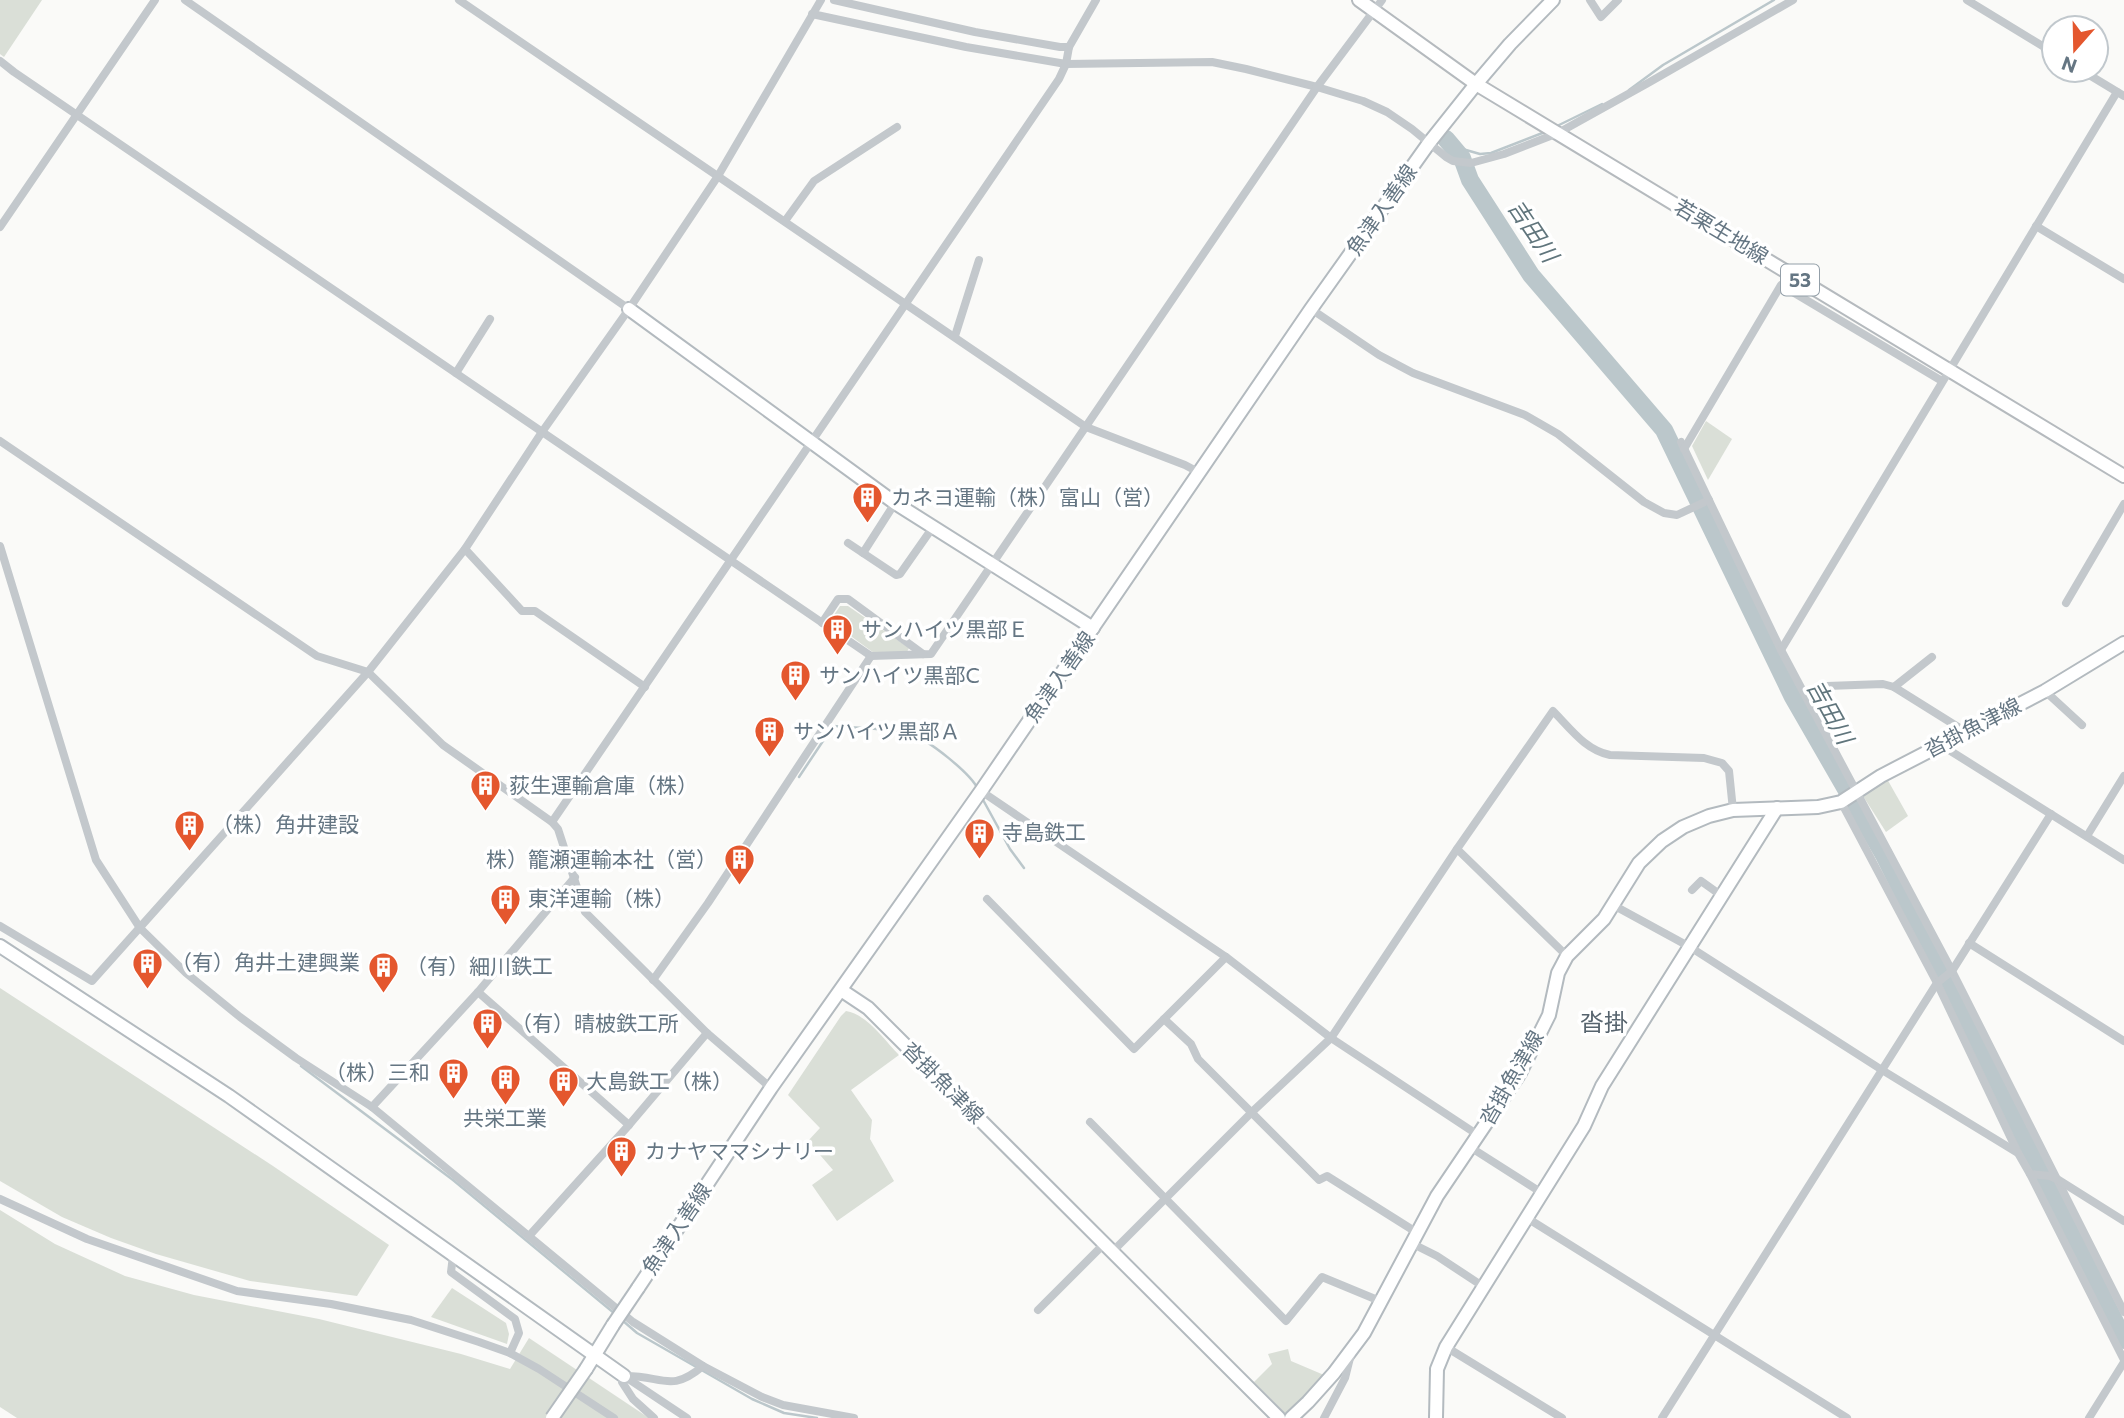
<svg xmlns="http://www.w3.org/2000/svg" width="2124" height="1418" viewBox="0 0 2124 1418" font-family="Commissioner,'Noto Sans JP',sans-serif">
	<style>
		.green { fill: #dadfd7 }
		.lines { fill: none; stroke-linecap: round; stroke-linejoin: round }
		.stream { stroke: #bbc7cb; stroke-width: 2.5 }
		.river { stroke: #bbc7cb; stroke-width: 18 }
		.secondary-casing { stroke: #b3babf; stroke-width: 16 }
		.primary-casing { stroke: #b5babe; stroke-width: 16 }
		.street { stroke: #c3c8cc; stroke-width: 8 }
		.secondary { stroke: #fff; stroke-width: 12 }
		.primary { stroke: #fff; stroke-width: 12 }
		.secondary-bridge-casing { stroke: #b3babf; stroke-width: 16; stroke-linecap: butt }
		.secondary-bridge { stroke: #fff; stroke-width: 12 }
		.labels { text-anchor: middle; stroke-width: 7; stroke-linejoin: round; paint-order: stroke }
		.shield { fill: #fff; stroke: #939fa8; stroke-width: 2 }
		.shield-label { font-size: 19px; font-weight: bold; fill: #657683 }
		.street-label { font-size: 21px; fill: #657683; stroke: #fff }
		.poi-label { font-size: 21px; fill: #657683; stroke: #fff; text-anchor: start }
		.water-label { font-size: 23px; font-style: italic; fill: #60757c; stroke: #fff }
		.quarter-label { font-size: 24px; fill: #57646e; stroke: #fff }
	</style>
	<rect width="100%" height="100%" fill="#fafaf8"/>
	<g class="green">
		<path d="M0 0H42L4 57 0 54Z"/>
		<path d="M1706 421 1732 439 1708 480 1692 446Z"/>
		<path d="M840 606H848L909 648 907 652 874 653 830 621Z"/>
		<path d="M1886 777 1908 816 1886 832 1863 796Z"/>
		<path d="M0 988 273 1166 389 1245 357 1296 250 1281 156 1254 111 1238 62 1217 0 1181Z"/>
		<path d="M846 1011C868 1015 884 1040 899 1055L851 1090 872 1120 870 1139 894 1181 837 1221 812 1185 833 1170 808 1141 820 1128 788 1095 841 1016Z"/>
		<path d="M0 1210 55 1244 125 1276 194 1295 319 1319 461 1354 510 1369 529 1338 649 1418H17L0 1407Z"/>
		<path d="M452 1288 506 1323 509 1334 507 1344 431 1317Z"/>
		<path d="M1288 1349 1291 1361 1324 1375 1288 1414 1284 1412 1254 1382 1272 1364 1268 1354Z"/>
	</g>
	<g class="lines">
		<g class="stream">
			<path d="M1629 90 1663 65 1774 0"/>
			<path d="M1557 126 1602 104"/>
			<path d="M1452 146 1480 154 1491 153 1545 132"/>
			<path d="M799 777 833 726C854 728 891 728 910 734 928 739 970 773 978 789"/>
			<path d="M982 798 1010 849 1024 868"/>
			<path d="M301 1066 453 1180 614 1313"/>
			<path d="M622 1320 637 1333 752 1399 784 1413 817 1418"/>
		</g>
		<path class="river" d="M1446 139 1462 158 1470 180 1531 275 1664 430 1793 697 1884 855 2124 1340"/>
		<defs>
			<g id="secondary">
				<path d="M629 309 895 503 1093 628"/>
				<path d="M0 946 229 1096 624 1376"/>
				<path d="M841 990 868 1008 1279 1418"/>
				<path d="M638 1288 771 1088 981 791 1311 309 1429 143 1476 84 1510 44 1553 0"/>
				<path d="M586 1369 613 1325"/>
				<path d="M1291 1418 1308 1402 1334 1373 1364 1333 1437 1196 1520 1073 1549 1015 1558 973 1567 956 1604 919 1639 863 1662 841 1683 827 1709 816 1733 810 1818 807 1841 802 1881 776 2045 691 2124 643"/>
				<path d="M1436 1418 1437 1369 1446 1347 1584 1126 1602 1086 1777 808"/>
			</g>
			<path id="primary" d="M1359 0 1476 84 2124 476"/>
		</defs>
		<use href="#secondary" class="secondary-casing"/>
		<use href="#primary" class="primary-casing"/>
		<g class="street">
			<path d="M185 0 629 309"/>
			<path d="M459 0 1086 427 1185 465 1200 473"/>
			<path d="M834 0 975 32 1060 47H1069"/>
			<path d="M1590 0 1601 17 1618 0"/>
			<path d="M1967 0 2054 53"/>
			<path d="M812 14 966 47 1066 64 1212 62 1246 69 1317 87 1363 101 1387 112 1412 129 1446 157 1453 161 1471 163 1504 154 1558 133 1648 83 1793 0"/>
			<path d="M0 61 14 72 871 656 931 654 1317 87 1382 0"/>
			<path d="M2081 70 2124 96"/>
			<path d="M785 221 814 181 897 127"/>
			<path d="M2036 226 2124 279"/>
			<path d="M0 227 155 0"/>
			<path d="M1311 309 1379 355 1413 373 1525 415 1558 434 1644 502 1664 513 1677 515 1709 500"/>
			<path d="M955 336 979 260"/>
			<path d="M456 373 490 319"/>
			<path d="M0 441 317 656 368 672 443 745 552 822 558 829 585 912 707 1033 771 1088"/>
			<path d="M1681 442 1781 650 1952 971 2124 1312"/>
			<path d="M1684 449 1781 285 1942 381"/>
			<path d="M848 543 896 575 900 574 933 527"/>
			<path d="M0 546 96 860 140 928 186 973 240 1017 296 1058 372 1107 633 1322 703 1366C670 1394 662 1375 624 1376"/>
			<path d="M465 549 522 611H535L645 687"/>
			<path d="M863 553 895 503"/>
			<path d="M2066 603 2124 504"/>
			<path d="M822 623 838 599H848L923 654"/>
			<path d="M1781 650 2117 92"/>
			<path d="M1894 687 1932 657"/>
			<path d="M2045 691 2082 725"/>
			<path d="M1806 696 1827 686 1883 684 1894 687 1966 732"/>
			<path d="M1941 745 2124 860"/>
			<path d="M981 791 1226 957 1331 1038 1478 1135"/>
			<path d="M1841 802 1937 983 2018 1153"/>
			<path d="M552 822 1059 79 1066 64 1069 47 1096 0"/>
			<path d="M2087 836 2124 776"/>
			<path d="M1457 849 1567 956"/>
			<path d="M1692 890 1701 881 1722 896"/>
			<path d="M987 899 1134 1049 1226 957"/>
			<path d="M1613 905 1690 947 1882 1070 2018 1153 2030 1174 2050 1176 2057 1179 2124 1221"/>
			<path d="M0 926 92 981 368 672 465 549 542 432 629 309 718 176 821 0"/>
			<path d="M1969 943 2124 1041"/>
			<path d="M653 980 708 903 871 656"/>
			<path d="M478 992 629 1125"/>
			<path d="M1164 1019 1191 1044 1198 1059 1319 1180 1327 1176 1416 1232"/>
			<path d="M372 1107 478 992 575 877"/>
			<path d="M1090 1122 1286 1321 1322 1277 1380 1301"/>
			<path d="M1470 1147 1542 1193"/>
			<path d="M2030 1174 2124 1360"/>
			<path d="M0 1199 87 1239 237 1291 331 1304 411 1320 479 1342 510 1353 539 1369 614 1418"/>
			<path d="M1527 1218 1847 1418"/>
			<path d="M529 1236 629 1125 707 1033"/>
			<path d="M1411 1243 1437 1256 1484 1287"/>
			<path d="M1112 1252 1252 1112 1331 1038 1457 849 1553 711C1570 728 1585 750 1610 755L1704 758 1722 763 1729 771 1733 810"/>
			<path d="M453 1256 451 1272 515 1319 519 1333 510 1353"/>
			<path d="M1038 1310 1104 1244"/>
			<path d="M1446 1347 1562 1418"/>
			<path d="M703 1366 762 1397 783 1405 854 1418"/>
			<path d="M624 1376 687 1418"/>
			<path d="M624 1376 622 1382 633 1399 654 1418"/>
			<path d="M1324 1418 1345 1378 1351 1354"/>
			<path d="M1662 1418 1937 983 1952 971 2051 814"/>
			<path d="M2089 1418 2124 1362"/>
		</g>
		<use href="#secondary" class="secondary"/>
		<use href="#primary" class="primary"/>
		<defs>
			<g id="secondary-bridge">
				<path d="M613 1325 638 1288"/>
				<path d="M552 1418 586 1369"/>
			</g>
		</defs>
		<use href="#secondary-bridge" class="secondary-bridge-casing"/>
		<use href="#secondary-bridge" class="secondary-bridge"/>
	</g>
	<defs>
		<symbol id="building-pin" viewBox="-11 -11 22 30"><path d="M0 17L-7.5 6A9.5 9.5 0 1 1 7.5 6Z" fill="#e4572e" stroke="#fff"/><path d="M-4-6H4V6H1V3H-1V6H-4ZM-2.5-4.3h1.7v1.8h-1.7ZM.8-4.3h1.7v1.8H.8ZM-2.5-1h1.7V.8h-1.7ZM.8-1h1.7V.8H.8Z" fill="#fff"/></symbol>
	</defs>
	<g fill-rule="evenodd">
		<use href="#building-pin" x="850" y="480" width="35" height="47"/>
		<use href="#building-pin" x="820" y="612" width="35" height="47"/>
		<use href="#building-pin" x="778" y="658" width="35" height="47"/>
		<use href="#building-pin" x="752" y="714" width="35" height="47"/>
		<use href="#building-pin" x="468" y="768" width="35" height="47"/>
		<use href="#building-pin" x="172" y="808" width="35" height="47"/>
		<use href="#building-pin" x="962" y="816" width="35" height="47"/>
		<use href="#building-pin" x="722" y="842" width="35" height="47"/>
		<use href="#building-pin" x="488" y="882" width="35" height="47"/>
		<use href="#building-pin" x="130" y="946" width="35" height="47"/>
		<use href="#building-pin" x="366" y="950" width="35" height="47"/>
		<use href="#building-pin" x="470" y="1006" width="35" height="47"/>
		<use href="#building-pin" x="436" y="1056" width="35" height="47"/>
		<use href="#building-pin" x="488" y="1062" width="35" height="47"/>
		<use href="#building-pin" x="546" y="1064" width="35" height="47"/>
		<use href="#building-pin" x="604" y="1134" width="35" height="47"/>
	</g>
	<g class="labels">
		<rect class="shield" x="1781" y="264.5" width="38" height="31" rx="5"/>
		<g class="shield-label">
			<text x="1800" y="287">53</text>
		</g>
		<g class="street-label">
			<text transform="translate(1382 210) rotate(-55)" y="7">魚津入善線</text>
			<text transform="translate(1721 232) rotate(31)" y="7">若栗生地線</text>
			<text transform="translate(1060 677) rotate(-55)" y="7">魚津入善線</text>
			<text transform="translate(1973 728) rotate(-27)" y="7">沓掛魚津線</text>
			<text transform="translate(1512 1078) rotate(-60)" y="7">沓掛魚津線</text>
			<text transform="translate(943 1083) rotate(45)" y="7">沓掛魚津線</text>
			<text transform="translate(677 1229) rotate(-56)" y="7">魚津入善線</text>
		</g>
		<g class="poi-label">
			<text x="891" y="505">カネヨ運輸（株）富山（営）</text>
			<text x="861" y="637">サンハイツ黒部Ｅ</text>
			<text x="819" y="683">サンハイツ黒部C</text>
			<text x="793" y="739">サンハイツ黒部Ａ</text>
			<text x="509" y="793">荻生運輸倉庫（株）</text>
			<text x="212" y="832">（株）角井建設</text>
			<text x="1002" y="840">寺島鉄工</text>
			<text x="717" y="867" text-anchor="end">株）籠瀬運輸本社（営）</text>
			<text x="528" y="906">東洋運輸（株）</text>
			<text x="171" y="970">（有）角井土建興業</text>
			<text x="406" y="974">（有）細川鉄工</text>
			<text x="511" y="1031">（有）晴柀鉄工所</text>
			<text x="430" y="1080" text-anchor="end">（株）三和</text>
			<text x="586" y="1089">大島鉄工（株）</text>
			<text x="505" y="1126" text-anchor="middle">共栄工業</text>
			<text x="645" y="1159">カナヤママシナリー</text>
		</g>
		<g class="water-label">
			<text transform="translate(1533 231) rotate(56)" y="8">吉田川</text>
			<text transform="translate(1830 712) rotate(61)" y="8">吉田川</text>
		</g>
		<g class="quarter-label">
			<text x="1604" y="1031">沓掛</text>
		</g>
	</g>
	<g transform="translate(2075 49) rotate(200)"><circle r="33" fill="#ffffff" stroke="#c1c8cd" stroke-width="2"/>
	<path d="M0-5L12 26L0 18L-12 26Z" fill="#e4572e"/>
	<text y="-10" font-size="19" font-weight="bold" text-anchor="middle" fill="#657683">N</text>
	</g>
</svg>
